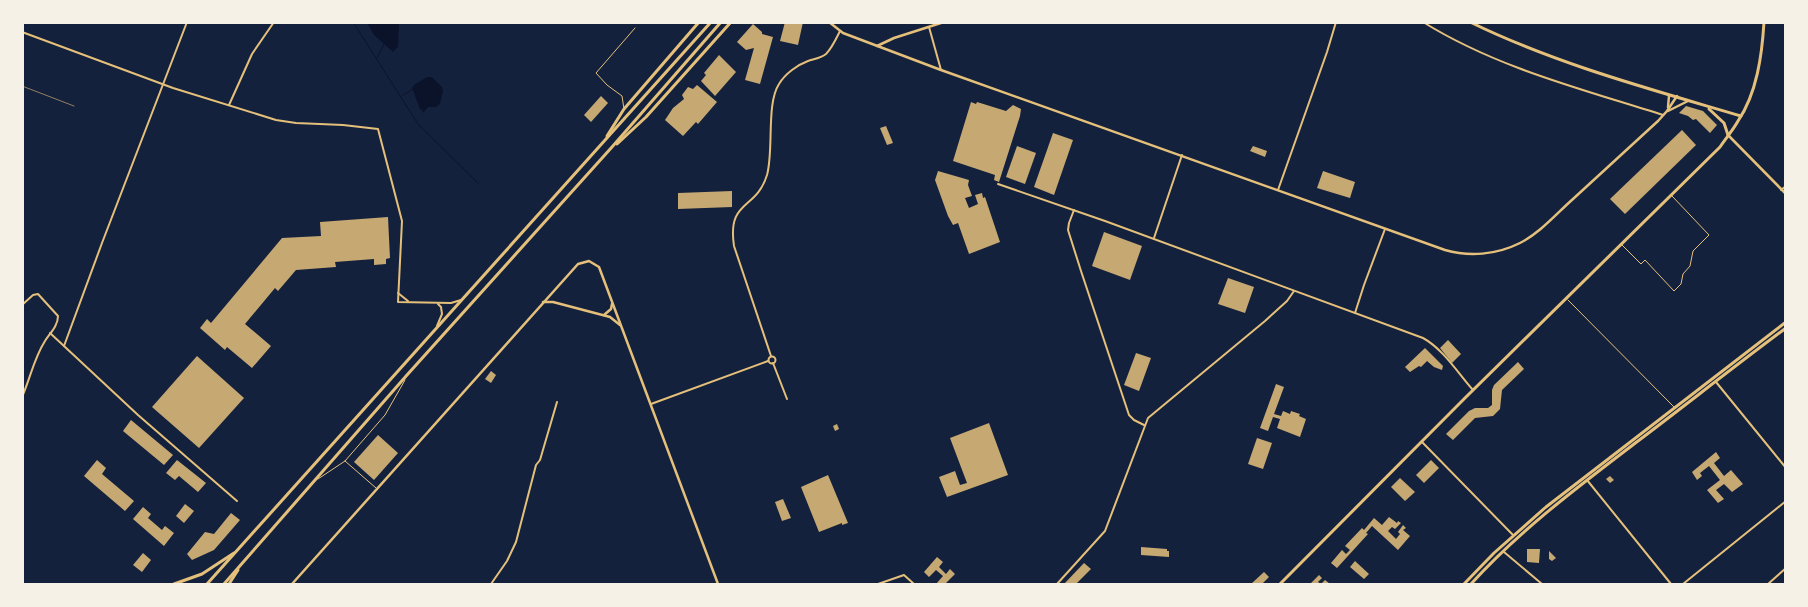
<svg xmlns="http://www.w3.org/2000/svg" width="1808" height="607" viewBox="0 0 1808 607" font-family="'IBM Plex Serif',serif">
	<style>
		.water { fill: #0b132b }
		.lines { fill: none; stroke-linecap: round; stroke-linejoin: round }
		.stream { stroke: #0b132b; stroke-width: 1 }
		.building { fill: #c6a872 }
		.service { stroke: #e5c07b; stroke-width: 1 }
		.minor { stroke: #e5c07b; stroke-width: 2 }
		.tertiary { stroke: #e5c07b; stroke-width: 2.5 }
		.secondary { stroke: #e5c07b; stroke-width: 3 }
		.primary { stroke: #e5c07b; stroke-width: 3 }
		.trunk { stroke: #e5c07b; stroke-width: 3 }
		.rail { stroke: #918062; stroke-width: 1 }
	</style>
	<rect width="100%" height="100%" fill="#14213d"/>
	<g class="water">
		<path d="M367 23H399L398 47 393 52 374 35Z"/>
		<path d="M427 77H432L442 87 443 91 440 104 436 107H428L423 113 422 110 420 109 412 88 414 85Z"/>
	</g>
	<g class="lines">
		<g class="stream">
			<path d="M353 22 418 124 479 184"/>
			<path d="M377 58 384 44"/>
			<path d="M402 96 413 89"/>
		</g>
	</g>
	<g class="building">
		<path d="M785 22H803L798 45 780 41Z"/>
		<path d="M753 24 762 32V34L773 37 760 84 745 80 754 48 746 50 737 42Z"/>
		<path d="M719 55 736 72 715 96 701 81 706 75 704 73Z"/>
		<path d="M697 85 717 102 698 124 696 122 683 136 665 120 673 108 684 99 682 95 688 87 693 89Z"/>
		<path d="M601 96 608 103 591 122 584 115Z"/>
		<path d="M971 102 976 104 977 102 1006 111 1013 105 1021 109 1020 116 999 182 994 180 995 175 953 161Z"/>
		<path d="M1686 106 1703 111 1717 125 1710 133 1696 119 1693 120 1688 116 1679 113Z"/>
		<path d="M886 126 893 143 887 145 880 128Z"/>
		<path d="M1682 130 1696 145 1625 214 1610 199Z"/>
		<path d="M1053 133 1073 140 1054 195 1034 187Z"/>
		<path d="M1017 146 1036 153 1025 184 1006 177Z"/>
		<path d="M1253 146 1267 151 1265 157 1250 151Z"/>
		<path d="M938 171 969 180 968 185 972 196 965 198 969 208 978 204 975 195 982 193 983 198 985 197 1000 242 969 254 958 223 953 225 948 216 935 180Z"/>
		<path d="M1323 171 1355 182 1350 198 1317 188Z"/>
		<path d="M732 191V207L678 209V193Z"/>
		<path d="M388 217 390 258 386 259V264L374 265V259L335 262 336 267 296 270 278 291 275 288 245 324 271 346 252 368 227 347 225 350 200 328 207 319 211 323 282 238 321 236 320 222Z"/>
		<path d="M1104 232 1142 246 1130 280 1092 266Z"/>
		<path d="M1228 278 1254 287 1245 313 1218 304Z"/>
		<path d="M1448 340 1461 354 1452 363 1440 348Z"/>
		<path d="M1425 348 1443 366 1442 370 1434 367 1427 361 1421 367 1419 366 1410 372 1405 367Z"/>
		<path d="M1136 353 1151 358 1139 391 1124 385Z"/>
		<path d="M197 356 244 398 199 448 152 407Z"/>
		<path d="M1518 362 1524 369 1502 390 1500 409 1493 416 1475 418 1453 440 1446 434 1469 411 1475 408H1488L1492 405V390L1494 385Z"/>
		<path d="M491 371 496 375 491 383 485 379Z"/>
		<path d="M1276 384 1284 387 1274 414 1281 416 1283 411 1290 414 1291 411 1300 414 1299 416 1306 419 1300 437 1277 428 1280 419 1273 417 1268 431 1260 428Z"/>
		<path d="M131 420 173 455 164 465 123 431Z"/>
		<path d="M989 423 1008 475 947 497 939 477 955 471 960 485 967 483 950 438Z"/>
		<path d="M837 424 839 429 835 431 833 426Z"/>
		<path d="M378 435 398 453 374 480 354 462Z"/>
		<path d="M1257 438 1272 443 1263 469 1248 464Z"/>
		<path d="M1716 452 1720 458 1714 463 1724 476 1731 470 1743 484 1732 492 1724 484 1716 490 1724 499 1718 503 1707 490 1720 480 1709 466 1700 473 1702 476 1697 480 1692 472Z"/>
		<path d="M97 460 106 468 102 474 134 501 125 511 84 476Z"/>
		<path d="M177 460 206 483 198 492 179 476 175 480 166 473Z"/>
		<path d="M1431 460 1439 468 1424 483 1416 475Z"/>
		<path d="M828 475 848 523 842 525V523L819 532 801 487Z"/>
		<path d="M1610 476 1614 480 1610 483 1606 479Z"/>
		<path d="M1400 478 1415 492 1405 501 1391 487Z"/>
		<path d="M783 499 791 518 782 521 775 502Z"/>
		<path d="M185 504 194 511 184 523 176 516Z"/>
		<path d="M143 507 151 514 148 518 162 530 165 526 174 533 164 546 133 519Z"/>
		<path d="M231 513 240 520 214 550 192 560 187 554 205 532 214 534Z"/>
		<path d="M1389 517 1397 523 1398 521 1401 523 1395 529 1392 527 1388 531 1396 539 1400 534 1398 532 1403 525 1406 528 1403 530 1410 536 1398 550 1372 526 1366 533 1368 534 1337 568 1331 563 1342 550 1346 554 1350 550 1345 546 1362 528 1364 530 1374 518 1382 525Z"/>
		<path d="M1141 547 1167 549V551H1169V557L1141 555Z"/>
		<path d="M1527 549H1540L1539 563 1527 562Z"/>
		<path d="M1549 551 1556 558 1552 561 1549 559Z"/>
		<path d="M143 553 151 560 142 572 133 565Z"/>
		<path d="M937 557 943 562 939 567 946 574 950 569 955 574 945 584H936L943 576 936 570 929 577 924 572Z"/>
		<path d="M1355 561 1369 574 1364 579 1350 567Z"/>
		<path d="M1084 563 1091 569 1076 584H1064Z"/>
		<path d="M1264 572 1269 577 1262 584H1251Z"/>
		<path d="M1319 575 1322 578 1318 582 1321 584 1325 580 1330 584H1310Z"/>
	</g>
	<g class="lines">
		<g class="service">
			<path d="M624 109 622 96 607 85 596 73 635 28"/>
			<path d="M1621 244 1641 264 1645 260 1674 291 1681 284 1683 274 1690 266 1693 251 1709 235 1672 196"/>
			<path d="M1568 300 1674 407"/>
			<path d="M345 461 376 488"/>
			<path d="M318 479 345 461 385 415 405 380"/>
		</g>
		<g class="minor">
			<path d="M1423 22C1497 68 1582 89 1663 115"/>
			<path d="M929 27 941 70"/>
			<path d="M22 32 173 88 276 120 296 123 343 125 378 129 402 221 398 302 451 303 461 300"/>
			<path d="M229 105 252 54 274 22"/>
			<path d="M998 184 1105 221 1423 338C1443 349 1458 373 1473 390"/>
			<path d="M1278 190 1327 52 1336 22"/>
			<path d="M1781 190 1786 186"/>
			<path d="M1074 210 1069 223 1068 230 1081 271 1129 415 1134 420 1144 425"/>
			<path d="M1154 238 1182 155"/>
			<path d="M398 293 408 301"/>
			<path d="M22 305 33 295 38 294 58 316C58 326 50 333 45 341 34 358 30 379 22 397"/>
			<path d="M1355 313 1364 285 1385 229"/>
			<path d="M437 326 442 314 441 307 438 304"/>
			<path d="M50 333 138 415 237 501"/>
			<path d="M64 346 102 243 187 22"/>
			<path d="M771 356 734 246C727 199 756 211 767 175 774 150 766 104 779 84 785 74 797 65 808 61 814 59 821 58 826 54 832 48 836 39 840 31"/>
			<circle cx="772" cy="360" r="3.5"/>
			<path d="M773 363 787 399"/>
			<path d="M1716 382 1786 468"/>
			<path d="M651 404 768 361"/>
			<path d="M1422 442 1513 535"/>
			<path d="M1587 480 1671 584"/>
			<path d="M1504 552 1542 584"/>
			<path d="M491 584 507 561 516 542 536 465 540 460 557 402"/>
			<path d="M878 584 904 575 914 584"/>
			<path d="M1057 584 1105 531 1148 418 1265 321 1287 301 1294 291"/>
			<path d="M1683 584 1786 501"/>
			<path d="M1768 584 1786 568"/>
		</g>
		<g class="tertiary">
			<path d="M829 22 843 33 941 70 1445 250C1469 257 1496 255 1520 243 1540 233 1556 214 1573 199 1601 173 1630 147 1658 121L1667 111 1677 96"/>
			<path d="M877 46 894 38 944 22"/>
			<path d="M1668 107 1669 96"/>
			<path d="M1668 111 1688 101"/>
			<path d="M1728 135 1786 194"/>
			<path d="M543 302H553L610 317 620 325"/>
			<path d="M604 315 611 309 612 304"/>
			<path d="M292 584 578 264 589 261 599 267 718 584"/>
		</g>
		<g class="secondary">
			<path d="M1470 22C1556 64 1650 89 1741 116"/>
			<path d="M1709 109 1724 123 1728 135"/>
			<path d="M607 136 624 109 699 22"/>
			<path d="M617 144 646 117 731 22"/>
			<path d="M174 584 202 574 234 553"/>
			<path d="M229 584 238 570"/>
			<path d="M1280 584 1465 398 1720 147C1726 138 1733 130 1738 121 1757 93 1762 55 1764 22"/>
		</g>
		<g class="primary">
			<path d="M1464 584 1494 553 1546 507 1786 322"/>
			<path d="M1471 584C1520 530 1579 486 1638 441 1687 404 1736 365 1786 328"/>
		</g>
		<g class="trunk">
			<path d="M207 584 711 22"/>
			<path d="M224 584 407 375 612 147 721 22"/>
		</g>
		<path class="rail" d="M22 86 74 106"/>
	</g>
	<rect width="1808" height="607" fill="none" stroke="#f6f1e7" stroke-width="48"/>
</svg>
